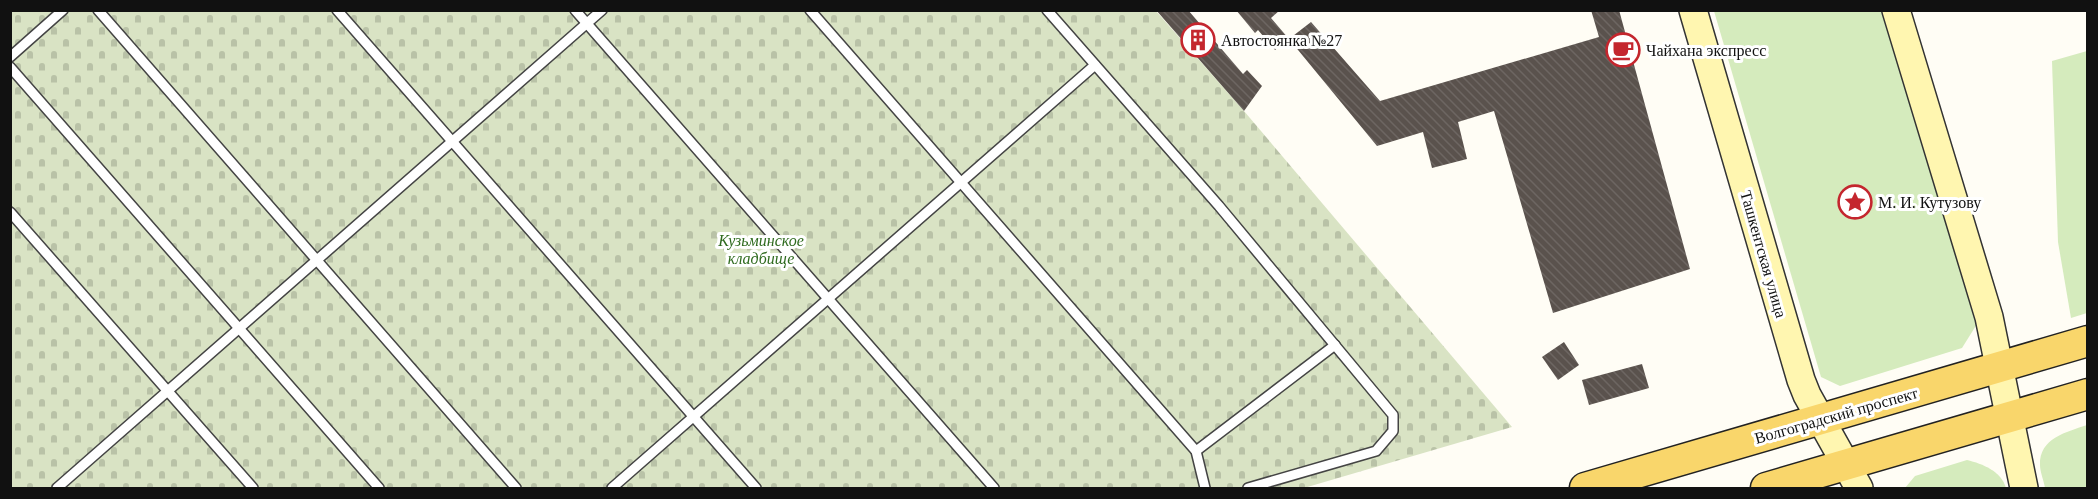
<svg xmlns="http://www.w3.org/2000/svg" width="2098" height="499" viewBox="0 0 2098 499" font-family="'Times New Roman',serif">
	<style>
		.grass { fill: #d5ebbd }
		.cemetery { fill: url(#cemetery-stones) }
		.building { fill: url(#building-back-hatch) }
		.lines { fill: none; stroke-linecap: round; stroke-linejoin: round }
		.service-casing { stroke: #444; stroke-width: 12 }
		.secondary-casing { stroke: #333; stroke-width: 30 }
		.primary-casing { stroke: #222; stroke-width: 33 }
		.service { stroke: #fff; stroke-width: 9 }
		.secondary { stroke: #fff6b0; stroke-width: 27 }
		.primary { stroke: #f9d66b; stroke-width: 30 }
		.labels { text-anchor: middle; stroke-width: 6; stroke-linejoin: round; paint-order: stroke }
		.poi-label { font-size: 16px; fill: #111; stroke: #fff; text-anchor: start }
		.park-label { font-size: 16px; font-style: italic; fill: #2f6b1f; stroke: #fff }
		.street-label { font-size: 16px; fill: #111; stroke: #fff }
	</style>
	<defs>
		<pattern id="cemetery-stones" width="16" height="16" patternUnits="userSpaceOnUse" patternTransform="scale(1.5)"><rect width="16" height="16" fill="#d9e3c4"/><path d="M2 7V4a2 2 0 0 1 4 0v3zM10 15v-3a2 2 0 0 1 4 0v3z" fill="#b9c2a7"/></pattern>
		<pattern id="building-back-hatch" width="6" height="6" patternUnits="userSpaceOnUse" patternTransform="scale(1.5)"><rect width="6" height="6" fill="#5a524d"/><path d="M-1 5l2 2M0 0l6 6M5-1l2 2" fill="none" stroke="#6d6662"/></pattern>
	</defs>
	<rect width="100%" height="100%" fill="#fffdf5"/>
	<g class="grass">
		<path d="M1714 11H1882L1977 324 1962 348 1840 386 1821 377Z"/>
		<path d="M2087 51V313L2071 318 2058 242 2052 61Z"/>
		<path d="M2087 425V488H2045C2044 481 2040 472 2040 465 2039 438 2067 432 2087 425Z"/>
		<path d="M1967 460C1983 464 2001 471 2006 488H1905L1915 476Z"/>
	</g>
	<path class="cemetery" d="M10 11H1156L1244 111 1512 427 1304 488H11Z"/>
	<g class="building">
		<path d="M1156 10H1188L1243 74 1247 70 1262 86 1244 111Z"/>
		<path d="M1236 10H1280L1271 18 1289 39 1275 50 1258 30 1255 33Z"/>
		<path d="M1591 10H1619L1690 269 1553 313 1494 111 1458 122 1467 159 1432 168 1423 132 1377 146 1289 39 1311 22 1380 101 1599 37Z"/>
		<path d="M1564 342 1579 365 1558 380 1542 357Z"/>
		<path d="M1642 364 1649 388 1589 405 1582 380Z"/>
	</g>
	<g class="lines">
		<defs>
			<g id="service">
				<path d="M98 10 516 488"/>
				<path d="M337 10 756 488"/>
				<path d="M575 10 994 488"/>
				<path d="M810 10 1196 451 1205 488"/>
				<path d="M1047 10 1219 206 1393 415V431L1376 451 1248 488"/>
				<path d="M10 57 63 10"/>
				<path d="M10 67 379 488"/>
				<path d="M10 212 253 488"/>
				<path d="M1196 451 1335 345"/>
				<path d="M57 488 602 10"/>
				<path d="M612 488 1095 65"/>
			</g>
			<g id="secondary">
				<path d="M1693 10 1801 380 1807 395 1859 488"/>
				<path d="M1896 10 1989 317 2024 488"/>
			</g>
			<g id="primary">
				<path d="M1585 488 2088 341"/>
				<path d="M1766 488 2088 394"/>
			</g>
		</defs>
		<use href="#service" class="service-casing"/>
		<use href="#secondary" class="secondary-casing"/>
		<use href="#primary" class="primary-casing"/>
		<use href="#service" class="service"/>
		<use href="#secondary" class="secondary"/>
		<use href="#primary" class="primary"/>
	</g>
	<defs>
		<symbol id="building-ring" viewBox="-11 -11 22 22"><circle r="9.5" fill="#fff" stroke="#c4262e" stroke-width="1.5"/><path d="M-4-6H4V6H1V3H-1V6H-4ZM-2.5-4.3h1.7v1.8h-1.7ZM.8-4.3h1.7v1.8H.8ZM-2.5-1h1.7V.8h-1.7ZM.8-1h1.7V.8H.8Z" fill="#c4262e"/></symbol>
		<symbol id="cafe-ring" viewBox="-11 -11 22 22"><circle r="9.5" fill="#fff" stroke="#c4262e" stroke-width="1.5"/><path d="M-5.5-4.5H6V0H3Q3 3.5 0 3.5H-2.5Q-5.5 3.5-5.5 0ZM3-3.2v2h1.7v-2ZM-6 4.5H4V6H-6Z" fill="#c4262e"/></symbol>
		<symbol id="sight-ring" viewBox="-11 -11 22 22"><circle r="9.5" fill="#fff" stroke="#c4262e" stroke-width="1.5"/><path d="M0-6L1.8-2.2L6-1.7L2.9 1.2L3.7 5.4L0 3.3L-3.7 5.4L-2.9 1.2L-6-1.7L-1.8-2.2Z" fill="#c4262e"/></symbol>
	</defs>
	<g fill-rule="evenodd">
		<use href="#building-ring" x="1179" y="21" width="38" height="38"/>
		<use href="#cafe-ring" x="1604" y="31" width="38" height="38"/>
		<use href="#sight-ring" x="1836" y="183" width="38" height="38"/>
	</g>
	<g class="labels">
		<g class="poi-label">
			<text x="1221" y="46">Автостоянка №27</text>
			<text x="1646" y="56">Чайхана экспресс</text>
			<text x="1878" y="208">М. И. Кутузову</text>
		</g>
		<g class="park-label">
			<text x="761" y="246">Кузьминское<tspan x="761" dy="18">кладбище</tspan></text>
		</g>
		<g class="street-label">
			<text transform="translate(1764 254) rotate(74)" y="6">Ташкентская улица</text>
			<text transform="translate(1836 415) rotate(-16)" y="6">Волгоградский проспект</text>
		</g>
	</g>
	<rect width="2098" height="499" fill="none" stroke="#111111" stroke-width="24"/>
</svg>
